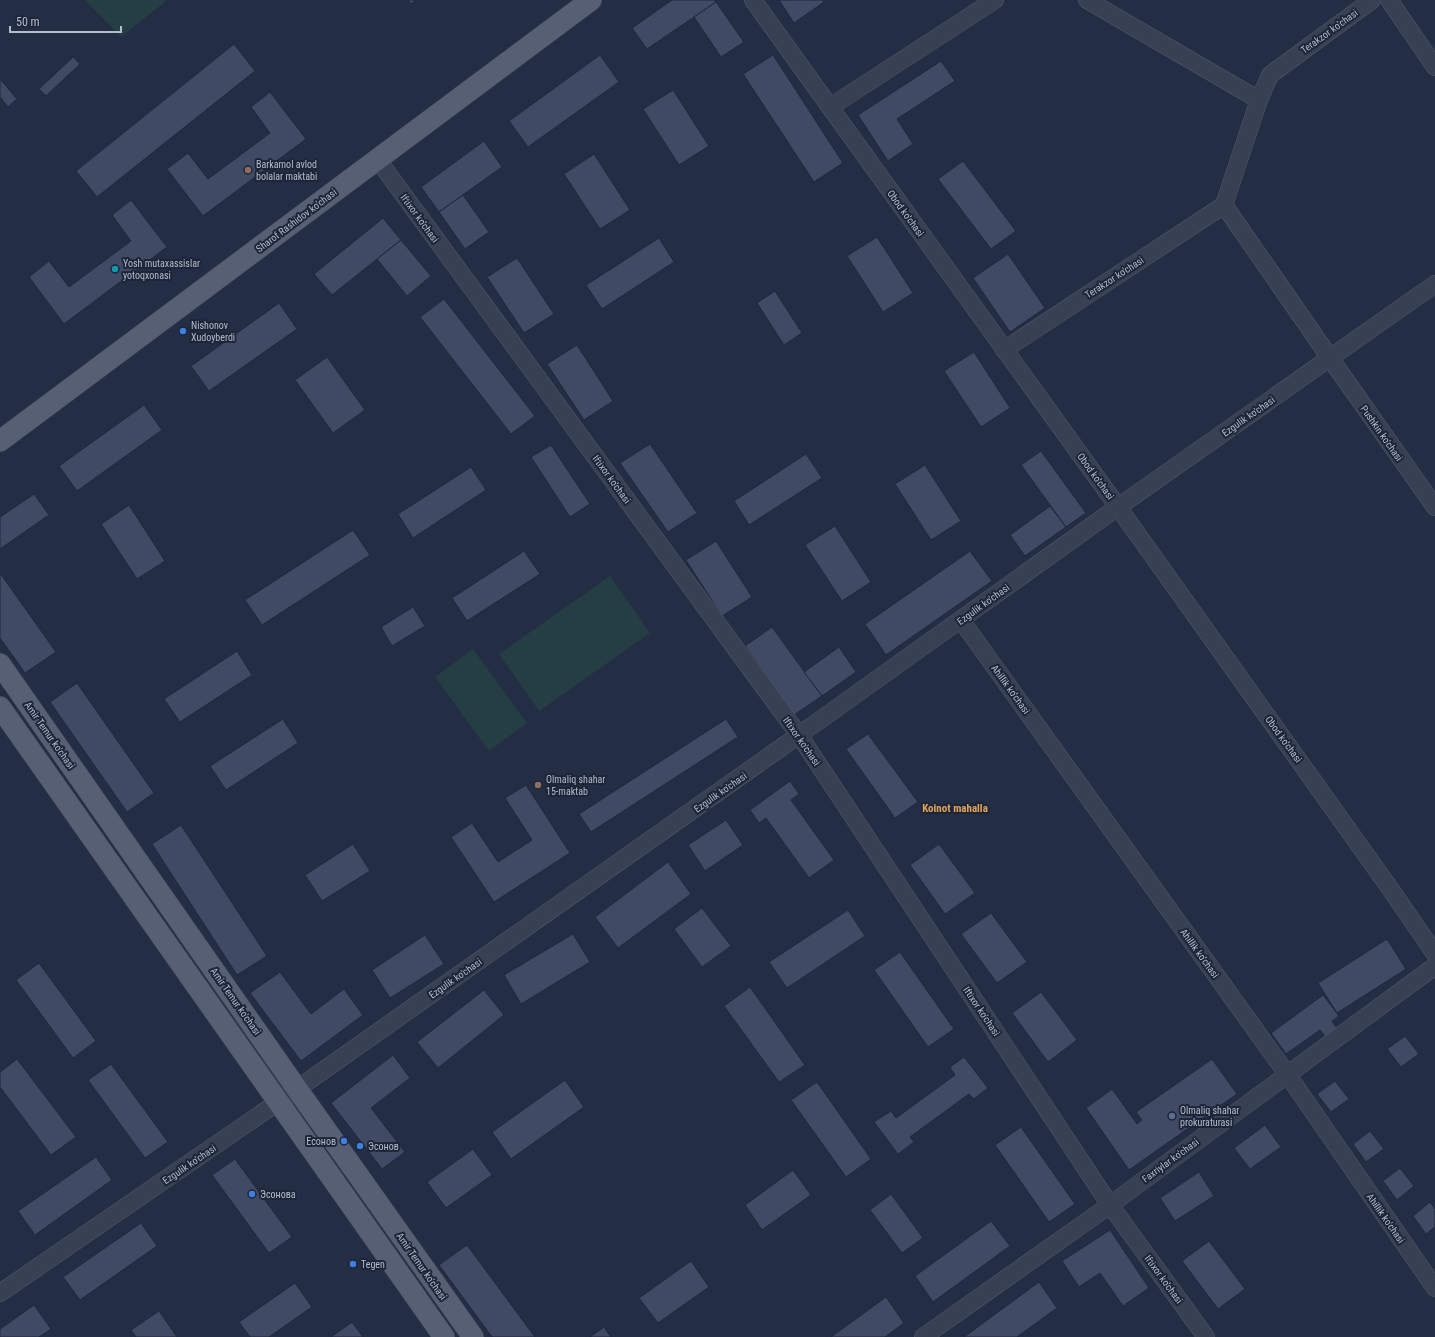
<svg xmlns="http://www.w3.org/2000/svg" width="1435" height="1337" viewBox="0 0 1435 1337" font-family="'Roboto Condensed',sans-serif">
	<style>
		.green { fill: #253e44 }
		.building { fill: #404a64; stroke: #1f273a }
		.lines { fill: none; stroke-linecap: round; stroke-linejoin: round }
		.minor-casing { stroke: #535b6d; stroke-width: 18 }
		.major-casing { stroke: #42495c; stroke-width: 22 }
		.minor { stroke: #384053; stroke-width: 17 }
		.major { stroke: #565f73; stroke-width: 21 }
		.education-dot { fill: #8d6e63; stroke: #1d2538; stroke-width: 1.5 }
		.culture-dot { fill: #0f9aa8; stroke: #1d2538; stroke-width: 1.5 }
		.shop-dot { fill: #3f7fe0; stroke: #1d2538; stroke-width: 1.5 }
		.service-dot { fill: #5c6f8a; stroke: #1d2538; stroke-width: 1.5 }
		.labels { text-anchor: middle; stroke-width: 4; stroke-linejoin: round; paint-order: stroke }
		.street-label { font-size: 10px; fill: #b5bccd; stroke: #1d2538 }
		.poi-label { font-size: 10px; fill: #b5bccd; stroke: #1d2538; text-anchor: start }
		.neighbourhood-label { font-size: 11px; font-weight: bold; fill: #e0a35c; stroke: #1d2538 }
	</style>
	<rect width="100%" height="100%" fill="#232e44"/>
	<g class="green">
		<path d="M85 0H167L121 37Z"/>
		<path d="M610 576 650 633 539 711 499 654Z"/>
		<path d="M473 649 527 723 489 751 435 677Z"/>
	</g>
	<g class="building">
		<path d="M408 0H416L411 4Z"/>
		<path d="M672 0H714L716 2 647 49 632 28Z"/>
		<path d="M779 0H822L824 2 794 23Z"/>
		<path d="M716 2 744 42 721 57 694 17Z"/>
		<path d="M234 44 255 71 97 197 76 171Z"/>
		<path d="M600 55 619 82 528 147 509 121Z"/>
		<path d="M773 55 843 163 814 182 743 74Z"/>
		<path d="M73 57 80 64 46 96 39 89Z"/>
		<path d="M941 61 955 81 897 119 913 144 888 161 858 115Z"/>
		<path d="M0 79 17 99 8 107 0 97Z"/>
		<path d="M673 90 709 146 679 165 643 109Z"/>
		<path d="M270 92 306 139 203 216 167 169 188 153 208 179 270 133 251 107Z"/>
		<path d="M484 141 502 167 439 212 421 187Z"/>
		<path d="M594 154 630 210 600 229 564 174Z"/>
		<path d="M963 161 1016 231 991 249 938 179Z"/>
		<path d="M463 195 489 232 465 249 439 212Z"/>
		<path d="M131 200 167 247 64 324 29 277 49 261 69 287 131 241 112 215Z"/>
		<path d="M383 218 401 240 332 295 314 274Z"/>
		<path d="M877 237 913 293 883 312 847 256Z"/>
		<path d="M659 238 674 262 602 309 586 285Z"/>
		<path d="M401 240 431 276 407 296 377 259Z"/>
		<path d="M1008 254 1045 308 1010 332 973 278Z"/>
		<path d="M517 258 554 314 524 333 487 277Z"/>
		<path d="M775 291 802 333 784 345 757 303Z"/>
		<path d="M444 299 535 416 511 434 420 317Z"/>
		<path d="M279 303 297 329 209 391 191 366Z"/>
		<path d="M577 345 613 401 584 420 547 364Z"/>
		<path d="M974 352 1010 408 981 427 944 371Z"/>
		<path d="M327 357 365 410 333 433 295 380Z"/>
		<path d="M144 405 162 430 77 491 59 466Z"/>
		<path d="M650 444 697 513 668 532 620 463Z"/>
		<path d="M551 445 590 504 570 517 531 457Z"/>
		<path d="M1041 451 1086 513 1066 527 1021 465Z"/>
		<path d="M806 454 822 478 749 525 734 501Z"/>
		<path d="M925 465 961 521 931 540 895 484Z"/>
		<path d="M471 467 486 490 413 538 398 514Z"/>
		<path d="M34 494 49 515 0 549V517Z"/>
		<path d="M129 505 165 561 137 579 101 524Z"/>
		<path d="M1050 506 1066 527 1025 556 1010 535Z"/>
		<path d="M835 526 871 582 842 601 805 545Z"/>
		<path d="M353 530 370 555 262 625 245 600Z"/>
		<path d="M716 541 752 597 722 616 686 560Z"/>
		<path d="M524 551 540 574 467 621 452 598Z"/>
		<path d="M970 551 992 581 886 655 865 624Z"/>
		<path d="M0 573 56 652 25 673 0 638Z"/>
		<path d="M413 607 425 626 392 646 381 627Z"/>
		<path d="M772 627 822 696 794 715 745 646Z"/>
		<path d="M839 647 856 672 822 696 804 672Z"/>
		<path d="M237 651 252 675 180 722 164 699Z"/>
		<path d="M77 683 154 793 127 812 50 702Z"/>
		<path d="M283 719 298 743 226 790 210 766Z"/>
		<path d="M726 719 738 737 591 832 579 814Z"/>
		<path d="M868 734 918 802 895 818 846 749Z"/>
		<path d="M790 781 799 794 791 800 834 860 809 878 766 818 759 823 750 810Z"/>
		<path d="M526 785 570 853 494 902 451 837 472 823 498 862 532 840 505 798Z"/>
		<path d="M726 820 743 845 705 871 688 845Z"/>
		<path d="M181 825 267 956 237 975 152 844Z"/>
		<path d="M353 844 370 871 322 901 305 875Z"/>
		<path d="M939 844 975 893 945 914 910 865Z"/>
		<path d="M668 862 691 894 618 948 595 917Z"/>
		<path d="M702 908 731 946 702 967 674 929Z"/>
		<path d="M848 910 865 936 787 988 769 962Z"/>
		<path d="M991 913 1027 962 997 983 961 934Z"/>
		<path d="M573 934 590 962 521 1004 504 975Z"/>
		<path d="M425 935 444 964 390 998 372 970Z"/>
		<path d="M1387 939 1406 969 1337 1013 1318 983Z"/>
		<path d="M900 952 954 1029 928 1047 874 970Z"/>
		<path d="M39 963 96 1041 73 1058 16 980Z"/>
		<path d="M280 972 311 1014 344 989 363 1015 301 1061 250 993Z"/>
		<path d="M750 987 805 1065 779 1082 724 1006Z"/>
		<path d="M484 990 504 1015 438 1068 417 1042Z"/>
		<path d="M1041 992 1077 1040 1048 1062 1012 1013Z"/>
		<path d="M1323 995 1339 1016 1332 1021 1338 1030 1327 1039 1320 1030 1286 1054 1271 1033Z"/>
		<path d="M1405 1036 1419 1054 1401 1067 1387 1049Z"/>
		<path d="M393 1055 410 1078 371 1108 405 1152 382 1169 331 1103Z"/>
		<path d="M964 1057 988 1088 974 1099 969 1094 910 1137 914 1142 898 1154 874 1122 891 1111 896 1118 955 1075 950 1067Z"/>
		<path d="M17 1059 76 1137 51 1155 0 1087V1072Z"/>
		<path d="M1212 1059 1237 1094 1129 1170 1086 1108 1112 1089 1137 1124 1142 1120 1136 1112Z"/>
		<path d="M111 1064 168 1142 145 1158 88 1080Z"/>
		<path d="M565 1080 584 1107 511 1159 492 1132Z"/>
		<path d="M1335 1081 1349 1099 1331 1112 1317 1094Z"/>
		<path d="M817 1082 871 1159 846 1177 791 1100Z"/>
		<path d="M1265 1125 1281 1147 1250 1169 1234 1148Z"/>
		<path d="M1021 1127 1075 1204 1049 1222 995 1145Z"/>
		<path d="M1370 1131 1384 1149 1366 1162 1353 1144Z"/>
		<path d="M473 1149 492 1175 446 1208 427 1182Z"/>
		<path d="M96 1157 112 1180 35 1235 18 1211Z"/>
		<path d="M235 1159 292 1237 269 1253 212 1175Z"/>
		<path d="M1400 1168 1414 1186 1397 1200 1383 1181Z"/>
		<path d="M793 1170 811 1195 762 1230 745 1205Z"/>
		<path d="M1199 1172 1214 1196 1175 1221 1160 1198Z"/>
		<path d="M891 1194 923 1238 902 1253 870 1210Z"/>
		<path d="M1430 1202 1435 1209V1227L1426 1234 1413 1216Z"/>
		<path d="M991 1221 1010 1246 933 1302 915 1276Z"/>
		<path d="M141 1223 157 1246 80 1300 63 1277Z"/>
		<path d="M1110 1230 1149 1288 1123 1306 1100 1273 1079 1287 1062 1261Z"/>
		<path d="M1209 1241 1245 1289 1218 1309 1182 1261Z"/>
		<path d="M467 1245 535 1337H492L439 1265Z"/>
		<path d="M691 1261 709 1287 658 1323 639 1298Z"/>
		<path d="M1039 1282 1057 1308 1017 1337H964Z"/>
		<path d="M295 1283 312 1307 269 1337H250L239 1322Z"/>
		<path d="M886 1297 904 1323 885 1337H831Z"/>
		<path d="M34 1305 51 1329 39 1337H0V1329Z"/>
		<path d="M159 1311 177 1337H136L131 1330Z"/>
		<path d="M352 1322 363 1337H331Z"/>
		<path d="M604 1327 611 1337H590Z"/>
	</g>
	<g class="lines">
		<defs>
			<g id="minor">
				<path d="M753 0 1118 507 1389 887 1435 954"/>
				<path d="M1087 0 1259 100"/>
				<path d="M1372 0 1270 75 1259 100 1224 205 1330 358 1435 507"/>
				<path d="M1389 0 1435 67"/>
				<path d="M830 107 995 0"/>
				<path d="M378 160 799 735 1110 1205 1206 1337"/>
				<path d="M1004 350 1224 205"/>
				<path d="M961 620 1287 1074 1435 1288"/>
				<path d="M0 1293 297 1089 799 735 1118 507 1435 284"/>
				<path d="M923 1337 1110 1205 1435 966"/>
			</g>
			<g id="major">
				<path d="M0 441 591 0"/>
				<path d="M0 664 297 1089 473 1337"/>
				<path d="M0 707 444 1337"/>
			</g>
		</defs>
		<use href="#minor" class="minor-casing"/>
		<use href="#major" class="major-casing"/>
		<use href="#minor" class="minor"/>
		<use href="#major" class="major"/>
	</g>
	<g class="education-dot">
		<circle cx="248" cy="170" r="4"/>
		<circle cx="538" cy="785" r="4"/>
	</g>
	<circle class="culture-dot" cx="115" cy="269" r="4"/>
	<g class="shop-dot">
		<circle cx="183" cy="331" r="4"/>
		<circle cx="344" cy="1141" r="4"/>
		<circle cx="360" cy="1146" r="4"/>
		<circle cx="252" cy="1194" r="4"/>
		<circle cx="353" cy="1264" r="4"/>
	</g>
	<circle class="service-dot" cx="1172" cy="1116" r="4"/>
	<g class="labels">
		<g class="street-label">
			<text transform="translate(1329 31) rotate(-36)" y="4">Terakzor ko'chasi</text>
			<text transform="translate(906 213) rotate(54)" y="4">Obod ko'chasi</text>
			<text transform="translate(420 218) rotate(54)" y="4">Iftixor ko'chasi</text>
			<text transform="translate(296 220) rotate(-37)" y="4">Sharof Rashidov ko'chasi</text>
			<text transform="translate(1114 277) rotate(-33)" y="4">Terakzor ko'chasi</text>
			<text transform="translate(1248 416) rotate(-35)" y="4">Ezgulik ko'chasi</text>
			<text transform="translate(1382 433) rotate(55)" y="4">Pushkin ko'chasi</text>
			<text transform="translate(1096 476) rotate(54)" y="4">Obod ko'chasi</text>
			<text transform="translate(612 479) rotate(54)" y="4">Iftixor ko'chasi</text>
			<text transform="translate(983 604) rotate(-36)" y="4">Ezgulik ko'chasi</text>
			<text transform="translate(1011 689) rotate(54)" y="4">Ahillik ko'chasi</text>
			<text transform="translate(50 735) rotate(55)" y="4">Amir Temur ko'chasi</text>
			<text transform="translate(1284 739) rotate(54)" y="4">Obod ko'chasi</text>
			<text transform="translate(802 741) rotate(55)" y="4">Iftixor ko'chasi</text>
			<text transform="translate(720 792) rotate(-35)" y="4">Ezgulik ko'chasi</text>
			<text transform="translate(1200 953) rotate(54)" y="4">Ahillik ko'chasi</text>
			<text transform="translate(455 978) rotate(-35)" y="4">Ezgulik ko'chasi</text>
			<text transform="translate(236 1001) rotate(55)" y="4">Amir Temur ko'chasi</text>
			<text transform="translate(982 1011) rotate(56)" y="4">Iftixor ko'chasi</text>
			<text transform="translate(1170 1160) rotate(-36)" y="4">Faxriylar ko'chasi</text>
			<text transform="translate(189 1164) rotate(-34)" y="4">Ezgulik ko'chasi</text>
			<text transform="translate(1386 1218) rotate(55)" y="4">Ahillik ko'chasi</text>
			<text transform="translate(422 1266) rotate(55)" y="4">Amir Temur ko'chasi</text>
			<text transform="translate(1164 1279) rotate(54)" y="4">Iftixor ko'chasi</text>
		</g>
		<g class="poi-label">
			<text x="256" y="168">Barkamol avlod<tspan x="256" dy="12">bolalar maktabi</tspan></text>
			<text x="123" y="267">Yosh mutaxassislar<tspan x="123" dy="12">yotoqxonasi</tspan></text>
			<text x="191" y="329">Nishonov<tspan x="191" dy="12">Xudoyberdi</tspan></text>
			<text x="546" y="783">Olmaliq shahar<tspan x="546" dy="12">15-maktab</tspan></text>
			<text x="1180" y="1114">Olmaliq shahar<tspan x="1180" dy="12">prokuraturasi</tspan></text>
			<text x="336" y="1145" text-anchor="end">Есонов</text>
			<text x="368" y="1150">Эсонов</text>
			<text x="260" y="1198">Эсонова</text>
			<text x="361" y="1268">Tegen</text>
		</g>
		<g class="neighbourhood-label">
			<text x="955" y="812">Koinot mahalla</text>
		</g>
	</g>
	<path d="M10 26v6h111v-6" fill="none" stroke="#b5bccd" stroke-width="2"/>
	<text x="16" y="26" font-size="12" fill="#b5bccd" stroke="#1d2538" stroke-width="3" paint-order="stroke">50 m</text>
</svg>
